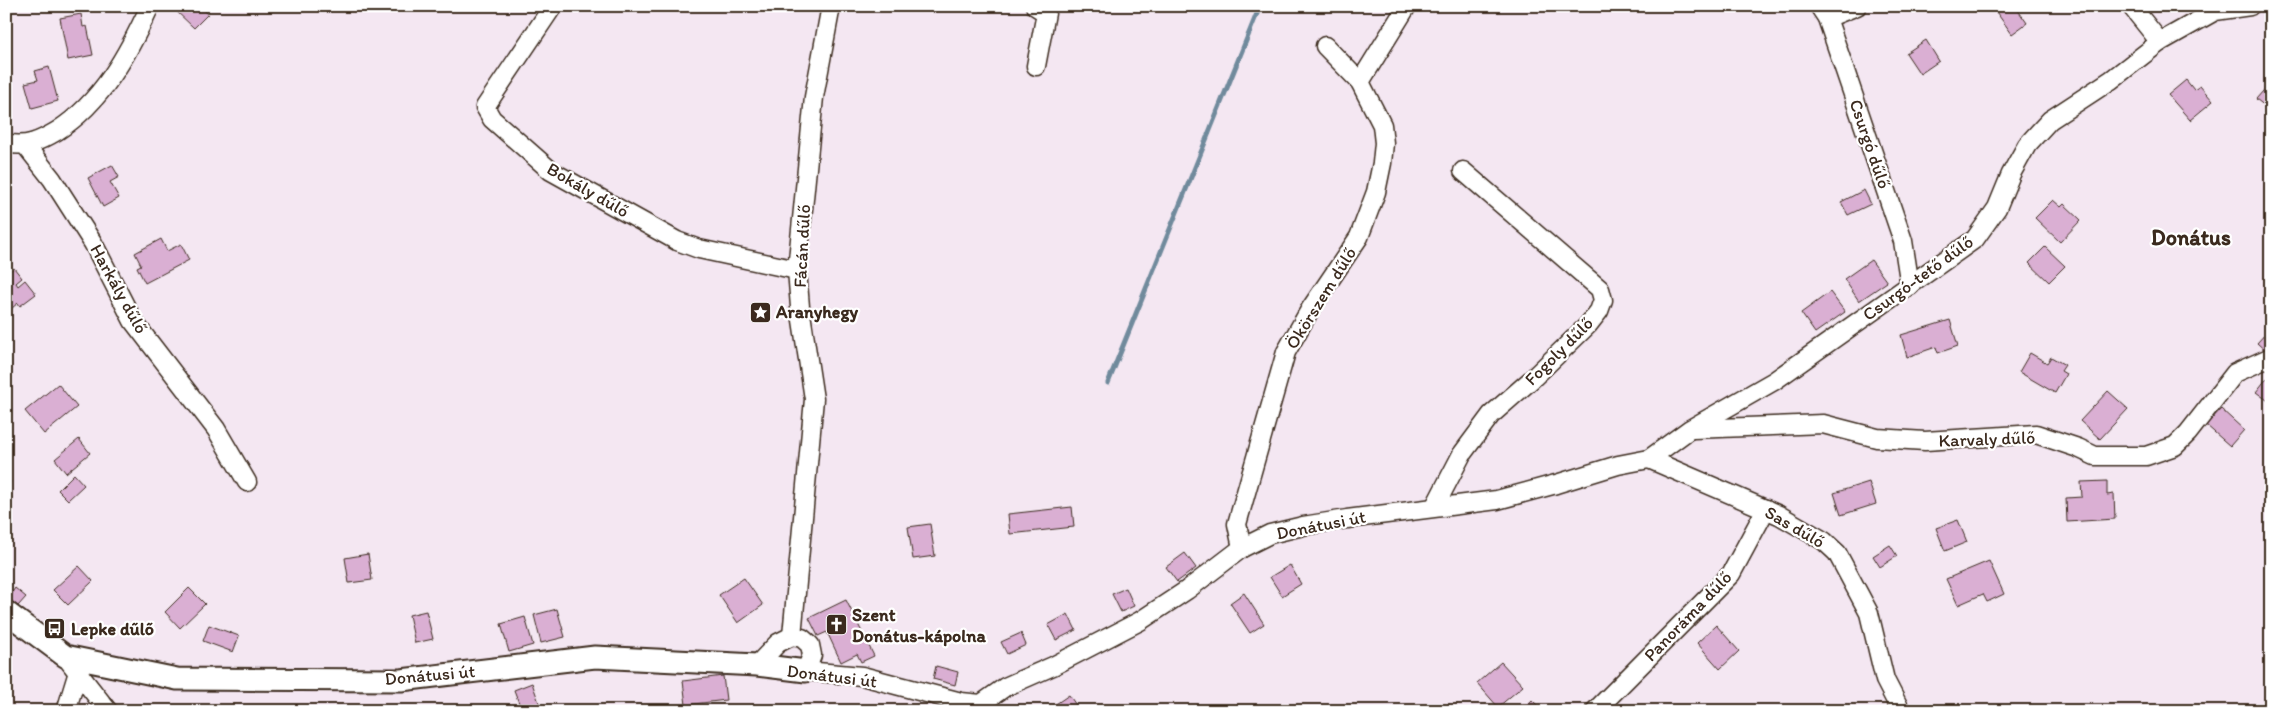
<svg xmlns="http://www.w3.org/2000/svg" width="2277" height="717" viewBox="0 0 2277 717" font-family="Itim,sans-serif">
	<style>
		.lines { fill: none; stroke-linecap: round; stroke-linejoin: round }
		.stream { stroke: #6f8a9c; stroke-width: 5 }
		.building { fill: #daafd3; stroke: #3b2a1e }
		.minor-casing { stroke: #3b2a1e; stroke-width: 21 }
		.tertiary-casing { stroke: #3b2a1e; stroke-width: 25 }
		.minor { stroke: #fff; stroke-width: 18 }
		.tertiary { stroke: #fff; stroke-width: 21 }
		.labels { text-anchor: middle; stroke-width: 4.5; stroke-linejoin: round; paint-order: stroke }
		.street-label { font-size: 18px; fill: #3b2a1e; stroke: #fff }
		.poi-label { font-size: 18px; font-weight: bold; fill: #3b2a1e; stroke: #fff; text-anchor: start }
		.district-label { font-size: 22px; font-weight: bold; fill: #3b2a1e; stroke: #fff }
	</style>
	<rect width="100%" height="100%" fill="#f4e7f2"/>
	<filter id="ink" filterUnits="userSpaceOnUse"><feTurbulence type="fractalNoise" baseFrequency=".02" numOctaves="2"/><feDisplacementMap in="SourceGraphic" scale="10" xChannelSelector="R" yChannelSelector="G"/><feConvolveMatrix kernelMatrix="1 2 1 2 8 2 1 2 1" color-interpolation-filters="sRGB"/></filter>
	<g filter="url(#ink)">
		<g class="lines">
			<path class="stream" d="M1108 383 1260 6"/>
		</g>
		<g class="building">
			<path d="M114 6H130V7L115 11Z"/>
			<path d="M177 6H200L208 14 194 28 174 9Z"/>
			<path d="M1997 6H2015L2027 23 2012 34 1994 9Z"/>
			<path d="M81 14 83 27 87 26 93 55 68 60 60 18Z"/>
			<path d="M1926 40 1939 61 1920 74 1906 53Z"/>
			<path d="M49 67 58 101 32 108 25 83 38 80 35 71Z"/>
			<path d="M2186 80 2194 90 2200 86 2213 101 2190 120 2168 95Z"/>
			<path d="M2271 82V111L2256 99Z"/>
			<path d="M112 165 119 177 110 182 119 198 103 207 88 178Z"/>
			<path d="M1864 190 1871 204 1848 215 1841 202Z"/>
			<path d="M2053 200 2061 207 2064 204 2081 220 2060 242 2035 218Z"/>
			<path d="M161 239 167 251 181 244 189 260 145 283 137 267 141 265 135 253Z"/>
			<path d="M2045 247 2065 266 2049 282 2029 263Z"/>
			<path d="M1871 260 1887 282 1859 301 1844 279Z"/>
			<path d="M14 268 22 278 16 283 18 286 25 280 36 294 20 306 18 303 12 308 6 299V274Z"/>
			<path d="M1830 292 1845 312 1815 333 1801 313Z"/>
			<path d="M1950 320 1958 346 1938 353 1936 347 1907 357 1901 335Z"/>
			<path d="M2267 332 2271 335V352L2269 354 2257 343Z"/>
			<path d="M2030 353 2047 363 2051 357 2065 365 2061 371 2066 374 2055 393 2019 372Z"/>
			<path d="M2267 378 2271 380V403L2256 392Z"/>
			<path d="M58 384 77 407 44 434 25 411Z"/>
			<path d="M2108 391 2128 409 2100 439 2080 421Z"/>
			<path d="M2221 409 2244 430 2230 446 2206 425Z"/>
			<path d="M79 439 90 453 66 473 55 459Z"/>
			<path d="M74 474 84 485 68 500 58 490Z"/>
			<path d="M6 477 11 482 6 487Z"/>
			<path d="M2107 481V495L2114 494 2115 519 2067 522 2066 498 2082 497 2081 482Z"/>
			<path d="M1869 482 1876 504 1841 515 1834 493Z"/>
			<path d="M1072 507 1074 527 1010 534 1008 514Z"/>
			<path d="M1958 520 1967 542 1945 551 1936 528Z"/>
			<path d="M930 524 935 556 913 559 908 527Z"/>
			<path d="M1890 545 1897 556 1880 567 1873 556Z"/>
			<path d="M1185 553 1196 568 1177 582 1166 567Z"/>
			<path d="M368 554 372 580 349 583 345 558Z"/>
			<path d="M1989 561 2004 594 1987 602 1983 594 1958 605 1946 579Z"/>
			<path d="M1290 565 1301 584 1282 596 1270 577Z"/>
			<path d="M79 566 93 581 68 605 53 590Z"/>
			<path d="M744 578 763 605 738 623 719 595Z"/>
			<path d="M15 588 26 597 18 606 8 598Z"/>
			<path d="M189 588 205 604 180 628 165 612Z"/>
			<path d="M1126 588 1134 606 1121 612 1112 594Z"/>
			<path d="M1244 593 1264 624 1250 633 1230 603Z"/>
			<path d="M846 600 874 656 861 662 857 654 841 662 827 632 818 636 809 618Z"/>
			<path d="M557 609 565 637 541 643 534 615Z"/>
			<path d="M426 611 433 639 415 643 409 615Z"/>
			<path d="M1068 614 1076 630 1056 640 1048 625Z"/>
			<path d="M525 617 533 645 509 652 501 624Z"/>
			<path d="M209 625 239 636 233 652 203 641Z"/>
			<path d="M1716 625 1739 651 1720 669 1697 643Z"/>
			<path d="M1021 633 1026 645 1007 654 1001 642Z"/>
			<path d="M1501 662 1523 686 1498 707 1477 683Z"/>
			<path d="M936 666 958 672 955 685 933 679Z"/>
			<path d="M723 676 726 700 686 705 683 681Z"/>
			<path d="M532 683 542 711H522L514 690Z"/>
			<path d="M1069 695 1080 711H1052L1050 708Z"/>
			<path d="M1532 700 1543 711H1521Z"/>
		</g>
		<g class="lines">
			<defs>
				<g id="minor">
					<path d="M553 6 485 107 492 119 551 171 677 241 699 249 797 270"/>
					<path d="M1035 6 1046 13 1036 66"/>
					<path d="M1819 6 1827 18 1903 241 1910 286"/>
					<path d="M2131 6 2160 42"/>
					<path d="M1827 18 1857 6"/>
					<path d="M1360 82 1407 6"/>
					<path d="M6 143C26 148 40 141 57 131 102 102 128 54 150 6"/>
					<path d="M26 146 52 179 93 243 133 321 216 429 247 482"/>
					<path d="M1693 429 1823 424 1877 438 1925 441 2036 434 2078 448 2095 456H2146L2175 446 2188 433 2235 373 2271 357"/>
					<path d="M1649 459 1779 515 1824 541 1837 553 1869 613 1885 680 1901 711"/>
					<path d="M1435 506 1462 454 1491 415 1531 380 1588 325 1599 311 1603 300 1600 289 1463 171"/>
					<path d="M1242 548 1237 524 1286 352 1311 308 1359 237 1376 192 1382 163 1384 143 1382 125 1360 82 1325 46"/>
					<path d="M792 636 814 399 800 307 797 270 814 97 831 6"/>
					<path d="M65 656 108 711"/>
					<path d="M757 665 778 643 792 636 802 638 810 645 812 655 806 671 862 676 961 702 981 704 1005 687 1053 666 1140 621 1187 590 1242 548 1270 534 1303 526 1347 519 1497 500 1556 484 1618 465 1649 459 1690 429 1774 381 1975 239 1997 208 2011 174 2027 145 2050 120 2111 80 2160 42 2215 11 2250 6"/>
					<path d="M66 711 78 672"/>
					<path d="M1595 711 1731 574 1766 509"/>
				</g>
				<path id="tertiary" d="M6 612 65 656 177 679 401 680 595 657 757 665 806 671"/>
			</defs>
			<use href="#minor" class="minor-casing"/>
			<use href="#tertiary" class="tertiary-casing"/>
			<use href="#minor" class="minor"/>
			<use href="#tertiary" class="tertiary"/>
		</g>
	</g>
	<defs>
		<symbol id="sight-square" viewBox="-11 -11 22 22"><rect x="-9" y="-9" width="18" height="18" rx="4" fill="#3b2a1e" stroke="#fff"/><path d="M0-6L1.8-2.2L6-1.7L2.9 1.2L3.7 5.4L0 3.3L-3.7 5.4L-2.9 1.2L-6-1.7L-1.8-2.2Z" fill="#fff"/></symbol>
		<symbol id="church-square" viewBox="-11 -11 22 22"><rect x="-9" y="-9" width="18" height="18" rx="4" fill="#3b2a1e" stroke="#fff"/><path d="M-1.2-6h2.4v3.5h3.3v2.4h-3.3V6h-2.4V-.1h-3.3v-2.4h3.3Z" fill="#fff"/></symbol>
		<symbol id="bus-square" viewBox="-11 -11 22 22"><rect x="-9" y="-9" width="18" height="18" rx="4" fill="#3b2a1e" stroke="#fff"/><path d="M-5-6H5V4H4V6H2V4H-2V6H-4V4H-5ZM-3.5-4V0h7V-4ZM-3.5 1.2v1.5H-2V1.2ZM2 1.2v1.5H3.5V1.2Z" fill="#fff"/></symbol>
	</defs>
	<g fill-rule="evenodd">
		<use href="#sight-square" x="748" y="300" width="25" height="25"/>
		<use href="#church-square" x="824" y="612" width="25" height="25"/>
		<use href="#bus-square" x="42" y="616" width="25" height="25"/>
	</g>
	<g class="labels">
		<g class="street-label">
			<text transform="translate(1870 144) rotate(71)" y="6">Csurgó dűlő</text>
			<text transform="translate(588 190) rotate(30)" y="6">Bokály dűlő</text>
			<text transform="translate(802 246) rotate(-87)" y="6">Fácán dűlő</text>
			<text transform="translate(1918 278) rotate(-36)" y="6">Csurgó-tető dűlő</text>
			<text transform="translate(119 289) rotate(61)" y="6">Harkály dűlő</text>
			<text transform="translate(1321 298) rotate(-58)" y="6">Ökörszem dűlő</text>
			<text transform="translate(1559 351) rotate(-45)" y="6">Fogoly dűlő</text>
			<text transform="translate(1987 439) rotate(-2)" y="6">Karvaly dűlő</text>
			<text transform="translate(1321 525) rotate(-11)" y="6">Donátusi út</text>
			<text transform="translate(1795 527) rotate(30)" y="6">Sas dűlő</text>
			<text transform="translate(1688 616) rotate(-46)" y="6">Panoráma dűlő</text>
			<text transform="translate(430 675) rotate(-5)" y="6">Donátusi út</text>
			<text transform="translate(832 676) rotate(7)" y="6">Donátusi út</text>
		</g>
		<g class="poi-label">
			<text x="776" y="318">Aranyhegy</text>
			<text x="852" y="621">Szent<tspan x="852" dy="21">Donátus-kápolna</tspan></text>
			<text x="71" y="635">Lepke dűlő</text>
		</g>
		<g class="district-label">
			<text x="2191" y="245">Donátus</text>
		</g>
	</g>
	<rect width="2277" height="717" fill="none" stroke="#fff" stroke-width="25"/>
	<rect x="12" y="12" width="2252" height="692" fill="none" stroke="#3b2a1e" stroke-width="2" filter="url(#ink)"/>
</svg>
